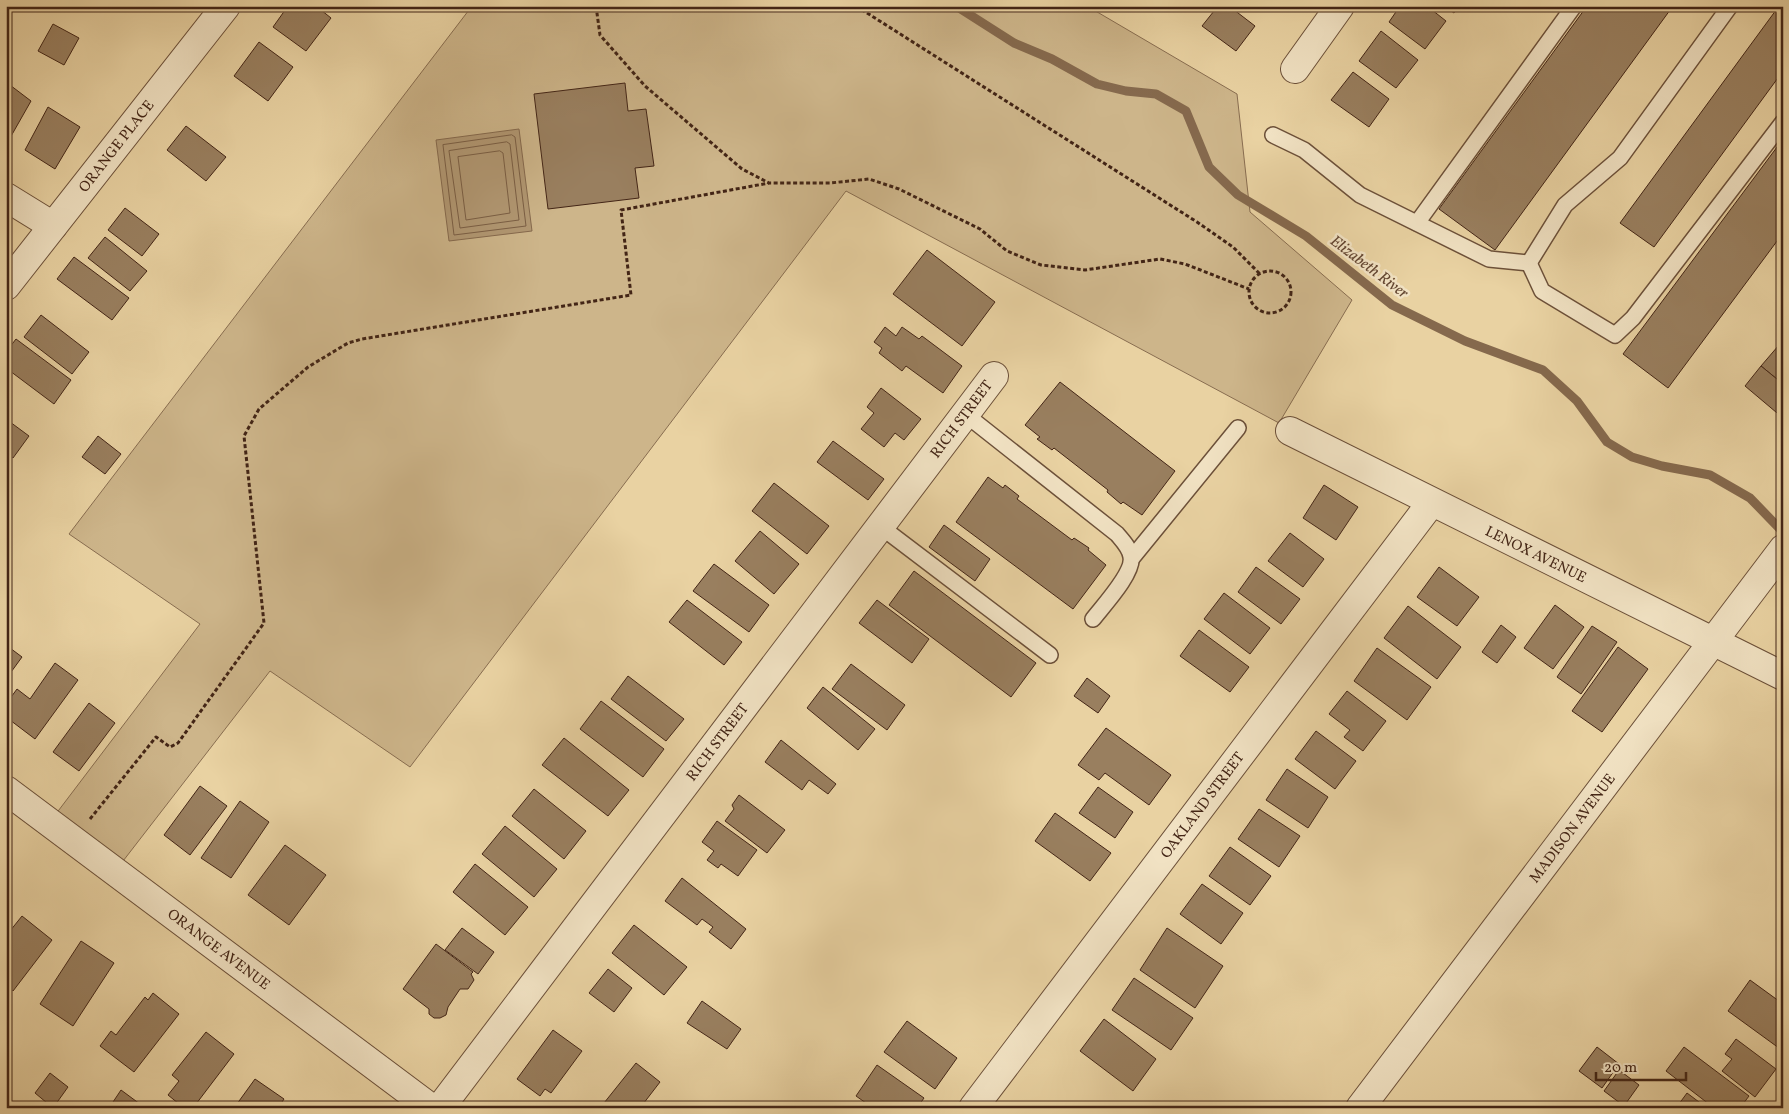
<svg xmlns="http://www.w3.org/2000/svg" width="1789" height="1114" viewBox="0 0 1789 1114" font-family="Vollkorn,serif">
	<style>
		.green { fill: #cdb58a; stroke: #886d50 }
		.water { fill: #b19772; stroke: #85694d }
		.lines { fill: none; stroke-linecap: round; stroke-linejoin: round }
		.shore { stroke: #7a5e44; stroke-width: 1 }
		.stream { stroke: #85694d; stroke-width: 9 }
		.building { fill: #997f5f; stroke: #432516 }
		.service-casing { stroke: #6c5039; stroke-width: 18 }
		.minor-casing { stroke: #6c5039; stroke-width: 30 }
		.tertiary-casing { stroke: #6c5039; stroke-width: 30 }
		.path { stroke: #432516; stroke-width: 3; stroke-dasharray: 4 2.5; stroke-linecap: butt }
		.service { stroke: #f1e2c3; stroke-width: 15 }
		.minor { stroke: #f1e2c3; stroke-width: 28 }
		.tertiary { stroke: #f1e2c3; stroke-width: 28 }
		.labels { text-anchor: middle; stroke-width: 5; stroke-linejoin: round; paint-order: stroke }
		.street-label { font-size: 15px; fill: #432516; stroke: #f1e2c3 }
		.water-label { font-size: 16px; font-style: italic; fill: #644732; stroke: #f1e2c3 }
	</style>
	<rect width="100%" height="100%" fill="#e9d2a2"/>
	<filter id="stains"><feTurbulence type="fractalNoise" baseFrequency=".004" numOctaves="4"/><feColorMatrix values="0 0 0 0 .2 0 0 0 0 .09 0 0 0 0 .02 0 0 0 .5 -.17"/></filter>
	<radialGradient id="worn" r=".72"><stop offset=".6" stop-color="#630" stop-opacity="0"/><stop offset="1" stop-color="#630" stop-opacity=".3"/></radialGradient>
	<path class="green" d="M472 6H1087L1237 94 1250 212 1352 300 1279 423 846 191 410 767 270 671 113 874 46 827 200 624 69 534Z"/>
	<path class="water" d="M519 129 532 231 449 241 436 140Z"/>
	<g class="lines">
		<g class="shore">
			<path d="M512 135 515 137 526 226 454 235 443 145Z"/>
			<path d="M507 142 510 144 519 220 460 228 449 151Z"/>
			<path d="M500 151 503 153 510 213 466 220 458 157Z"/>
		</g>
		<path class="stream" d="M956 6 1014 43 1052 59 1097 84 1126 91 1156 94 1186 111 1209 167 1238 195 1306 236 1392 305 1465 341 1543 370 1577 401 1607 442 1632 457 1662 466 1710 475 1750 498 1783 532"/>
	</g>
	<g class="building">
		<path d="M288 6H316L331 18 306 51 273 27Z"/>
		<path d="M1218 6H1229L1255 26 1236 51 1202 26Z"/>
		<path d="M1400 6H1427L1446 21 1425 49 1389 22Z"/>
		<path d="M1444 6H1459L1454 13Z"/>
		<path d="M1587 6H1673L1495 250 1439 209Z"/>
		<path d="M1779 6H1783V71L1654 247 1620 223Z"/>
		<path d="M53 24 79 38 64 65 38 51Z"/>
		<path d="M1381 31 1418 60 1396 88 1359 61Z"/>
		<path d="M259 42 293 67 268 101 234 76Z"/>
		<path d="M1353 72 1389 99 1369 127 1331 100Z"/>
		<path d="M6 82 31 101 10 138 6 137Z"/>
		<path d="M625 83 628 111 646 109 654 166 635 168 639 198 548 209 534 94Z"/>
		<path d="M48 107 80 127 55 169 25 150Z"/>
		<path d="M186 126 226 157 206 181 167 150Z"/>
		<path d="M1783 139V233L1668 388 1623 354Z"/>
		<path d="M125 208 159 234 142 256 108 230Z"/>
		<path d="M105 237 147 271 130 291 88 258Z"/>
		<path d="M927 250 995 302 962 346 893 294Z"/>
		<path d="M74 257 129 298 112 320 57 279Z"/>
		<path d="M41 315 89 352 72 374 24 337Z"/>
		<path d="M885 327 896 336 902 327 919 339 922 336 962 366 943 393 906 366 902 371 879 353 882 348 874 342Z"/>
		<path d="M16 339 71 380 54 404 6 368V352Z"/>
		<path d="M1779 345 1783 349V384L1761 366Z"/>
		<path d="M1761 366 1783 384V418L1745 386Z"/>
		<path d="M1060 382 1175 471 1142 515 1123 502 1121 504 1107 492 1108 490 1054 448 1052 450 1037 439 1040 437 1025 425Z"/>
		<path d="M881 388 921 419 904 440 895 433 884 447 861 429 874 413 867 407Z"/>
		<path d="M6 419 29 436 13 458 6 453Z"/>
		<path d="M98 436 121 454 105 474 82 457Z"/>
		<path d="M833 441 884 479 868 500 817 462Z"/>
		<path d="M988 477 1003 488 1005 485 1019 496 1017 499 1072 540 1074 538 1089 548 1088 550 1106 565 1073 609 956 522Z"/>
		<path d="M774 483 829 526 807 554 752 511Z"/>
		<path d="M1324 485 1358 507 1336 540 1303 518Z"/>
		<path d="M944 525 990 559 975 581 929 547Z"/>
		<path d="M760 531 799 564 774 594 735 561Z"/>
		<path d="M1290 533 1324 559 1303 587 1268 561Z"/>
		<path d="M714 564 769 605 749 632 693 591Z"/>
		<path d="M1256 567 1300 599 1281 624 1238 592Z"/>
		<path d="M1439 567 1479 597 1457 626 1417 597Z"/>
		<path d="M914 571 1036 663 1011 697 889 605Z"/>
		<path d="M1224 593 1270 628 1250 654 1204 619Z"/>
		<path d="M687 600 742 642 724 665 669 622Z"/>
		<path d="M877 600 929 639 912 663 859 623Z"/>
		<path d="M1555 605 1584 627 1553 669 1524 648Z"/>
		<path d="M1408 606 1461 647 1437 679 1384 638Z"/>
		<path d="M1501 625 1516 637 1497 663 1482 652Z"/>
		<path d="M1592 626 1617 642 1581 694 1557 677Z"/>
		<path d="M1199 630 1249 667 1230 692 1180 656Z"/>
		<path d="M6 645 22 657 6 679Z"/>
		<path d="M1618 647 1648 669 1602 732 1572 711Z"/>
		<path d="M1377 648 1431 687 1407 720 1354 681Z"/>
		<path d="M55 663 78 680 35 739 6 717V704L17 689 30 699Z"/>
		<path d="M851 664 905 705 887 730 832 689Z"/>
		<path d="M628 676 684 719 666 741 611 699Z"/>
		<path d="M1087 678 1110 696 1098 713 1074 696Z"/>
		<path d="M823 687 875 729 858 750 807 708Z"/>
		<path d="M1347 691 1386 721 1363 751 1344 737 1350 730 1329 714Z"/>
		<path d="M601 701 664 749 643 777 580 729Z"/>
		<path d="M89 703 115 723 79 771 53 752Z"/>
		<path d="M1106 728 1171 775 1149 805 1105 773 1099 780 1078 765Z"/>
		<path d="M1316 731 1356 761 1335 789 1295 759Z"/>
		<path d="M564 738 629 790 608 816 542 765Z"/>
		<path d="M781 740 836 784 828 794 809 780 802 790 765 762Z"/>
		<path d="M1287 769 1328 797 1308 828 1266 800Z"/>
		<path d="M200 786 227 806 190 855 164 835Z"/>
		<path d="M1098 787 1133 812 1115 838 1079 813Z"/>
		<path d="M534 789 586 831 564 859 512 816Z"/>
		<path d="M739 795 785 830 767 853 725 821 734 809 732 805Z"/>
		<path d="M240 801 269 822 231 878 201 858Z"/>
		<path d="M1259 809 1300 836 1279 867 1238 839Z"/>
		<path d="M1055 813 1111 853 1090 881 1035 841Z"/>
		<path d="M717 821 757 850 738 876 721 864 718 868 707 860 714 851 702 842Z"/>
		<path d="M505 826 557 869 534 897 482 854Z"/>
		<path d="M285 845 326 875 289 925 248 895Z"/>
		<path d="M1230 847 1271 876 1250 905 1209 876Z"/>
		<path d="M475 864 528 907 505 935 453 892Z"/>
		<path d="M682 878 746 929 731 949 709 932 713 927 702 919 697 925 665 901Z"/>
		<path d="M1202 884 1243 913 1221 944 1180 914Z"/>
		<path d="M22 916 52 940 13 991 6 985V936Z"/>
		<path d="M634 925 687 967 664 995 612 953Z"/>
		<path d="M462 928 494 952 478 974 445 950Z"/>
		<path d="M1167 928 1223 966 1195 1008 1140 970Z"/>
		<path d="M81 941 114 963 73 1026 40 1004Z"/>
		<path d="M436 944 473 972 471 974 474 980 468 989H460L448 1007 446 1015 440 1018H434L429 1014V1009L403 989Z"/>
		<path d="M608 969 632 988 614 1012 589 993Z"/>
		<path d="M1134 978 1193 1018 1171 1050 1112 1010Z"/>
		<path d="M1750 980 1783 1004V1051L1728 1011Z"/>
		<path d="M153 993 179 1014 134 1072 100 1046 111 1031 116 1035 145 997 148 1000Z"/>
		<path d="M702 1001 741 1029 727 1049 687 1023Z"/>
		<path d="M1104 1019 1156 1059 1133 1091 1080 1051Z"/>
		<path d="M907 1021 957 1058 935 1089 884 1052Z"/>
		<path d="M553 1030 582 1051 551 1093 545 1089 540 1096 517 1079Z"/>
		<path d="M206 1032 234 1054 193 1108H184L168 1095 179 1081 172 1075Z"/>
		<path d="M1736 1039 1776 1069 1755 1097 1722 1071 1732 1059 1725 1054Z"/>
		<path d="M1597 1047 1619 1064 1602 1088 1579 1071Z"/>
		<path d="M1684 1047 1749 1096 1740 1108H1714L1666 1071Z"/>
		<path d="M636 1063 660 1082 640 1108H600Z"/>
		<path d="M877 1065 924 1098 917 1108H873L856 1096Z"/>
		<path d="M1619 1070 1639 1085 1624 1106 1604 1091Z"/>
		<path d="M50 1073 68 1087 53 1108 35 1093Z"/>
		<path d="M255 1079 284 1099 278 1108H234Z"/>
		<path d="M121 1090 144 1107V1108H109Z"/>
		<path d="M1687 1093 1707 1108H1676Z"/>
	</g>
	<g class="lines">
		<defs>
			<g id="service">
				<path d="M1273 135 1304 150 1360 195 1489 259 1529 263 1565 205 1620 158 1730 6"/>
				<path d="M1417 223 1574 6"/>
				<path d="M1529 263 1542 291 1615 335 1633 318 1783 122"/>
				<path d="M965 414 1117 534C1122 540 1130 548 1131 557 1134 573 1103 606 1093 619"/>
				<path d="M880 526 1050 655"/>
				<path d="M1132 558 1238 428"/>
			</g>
			<g id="minor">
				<path d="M1295 69 1340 6"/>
				<path d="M6 197 53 226"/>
				<path d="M6 286 226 6"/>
				<path d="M1290 431 1783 676"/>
				<path d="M440 1108 994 376"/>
				<path d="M973 1108 1431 503"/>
			</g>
			<g id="tertiary">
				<path d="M6 790 431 1108"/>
				<path d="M1360 1108 1783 549"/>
			</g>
		</defs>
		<use href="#service" class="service-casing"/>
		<use href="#minor" class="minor-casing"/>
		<use href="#tertiary" class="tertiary-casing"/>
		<g class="path">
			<path d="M596 6 600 35 645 86 742 169 769 183H830L869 179 899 189 980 229 1007 251 1041 265 1085 270 1160 259 1185 264 1249 289"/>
			<path d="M856 6 1197 222 1233 247 1260 274"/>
			<circle cx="1270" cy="292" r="21"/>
			<path d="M90 819 156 737 170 747 178 743 264 623 244 436 259 409 308 367 348 343 362 339 631 295 621 210 769 183"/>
		</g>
		<use href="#service" class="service"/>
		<use href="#minor" class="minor"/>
		<use href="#tertiary" class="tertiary"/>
	</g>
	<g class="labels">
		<g class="street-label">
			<text transform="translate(116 146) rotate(-52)" y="5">ORANGE PLACE</text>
			<text transform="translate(961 419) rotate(-53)" y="5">RICH STREET</text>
			<text transform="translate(1536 554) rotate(26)" y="5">LENOX AVENUE</text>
			<text transform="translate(717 742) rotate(-53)" y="5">RICH STREET</text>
			<text transform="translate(1202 805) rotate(-53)" y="5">OAKLAND STREET</text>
			<text transform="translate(1572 828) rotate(-53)" y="5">MADISON AVENUE</text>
			<text transform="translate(219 949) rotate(37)" y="5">ORANGE AVENUE</text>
		</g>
		<g class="water-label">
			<text transform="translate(1370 266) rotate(37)" y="6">Elizabeth River</text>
		</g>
	</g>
	<rect width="1789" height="1114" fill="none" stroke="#e9d2a2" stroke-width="25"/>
	<rect x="8" y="8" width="1774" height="1099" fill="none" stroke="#432516" stroke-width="2.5"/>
	<rect x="12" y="12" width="1764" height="1089" fill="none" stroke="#432516"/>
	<path d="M1596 1072v8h90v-8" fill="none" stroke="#432516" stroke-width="2.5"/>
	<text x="1604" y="1072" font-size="15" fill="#432516" stroke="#f1e2c3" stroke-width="4" paint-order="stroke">20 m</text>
	<rect width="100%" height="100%" filter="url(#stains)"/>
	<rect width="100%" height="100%" fill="url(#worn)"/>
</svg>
